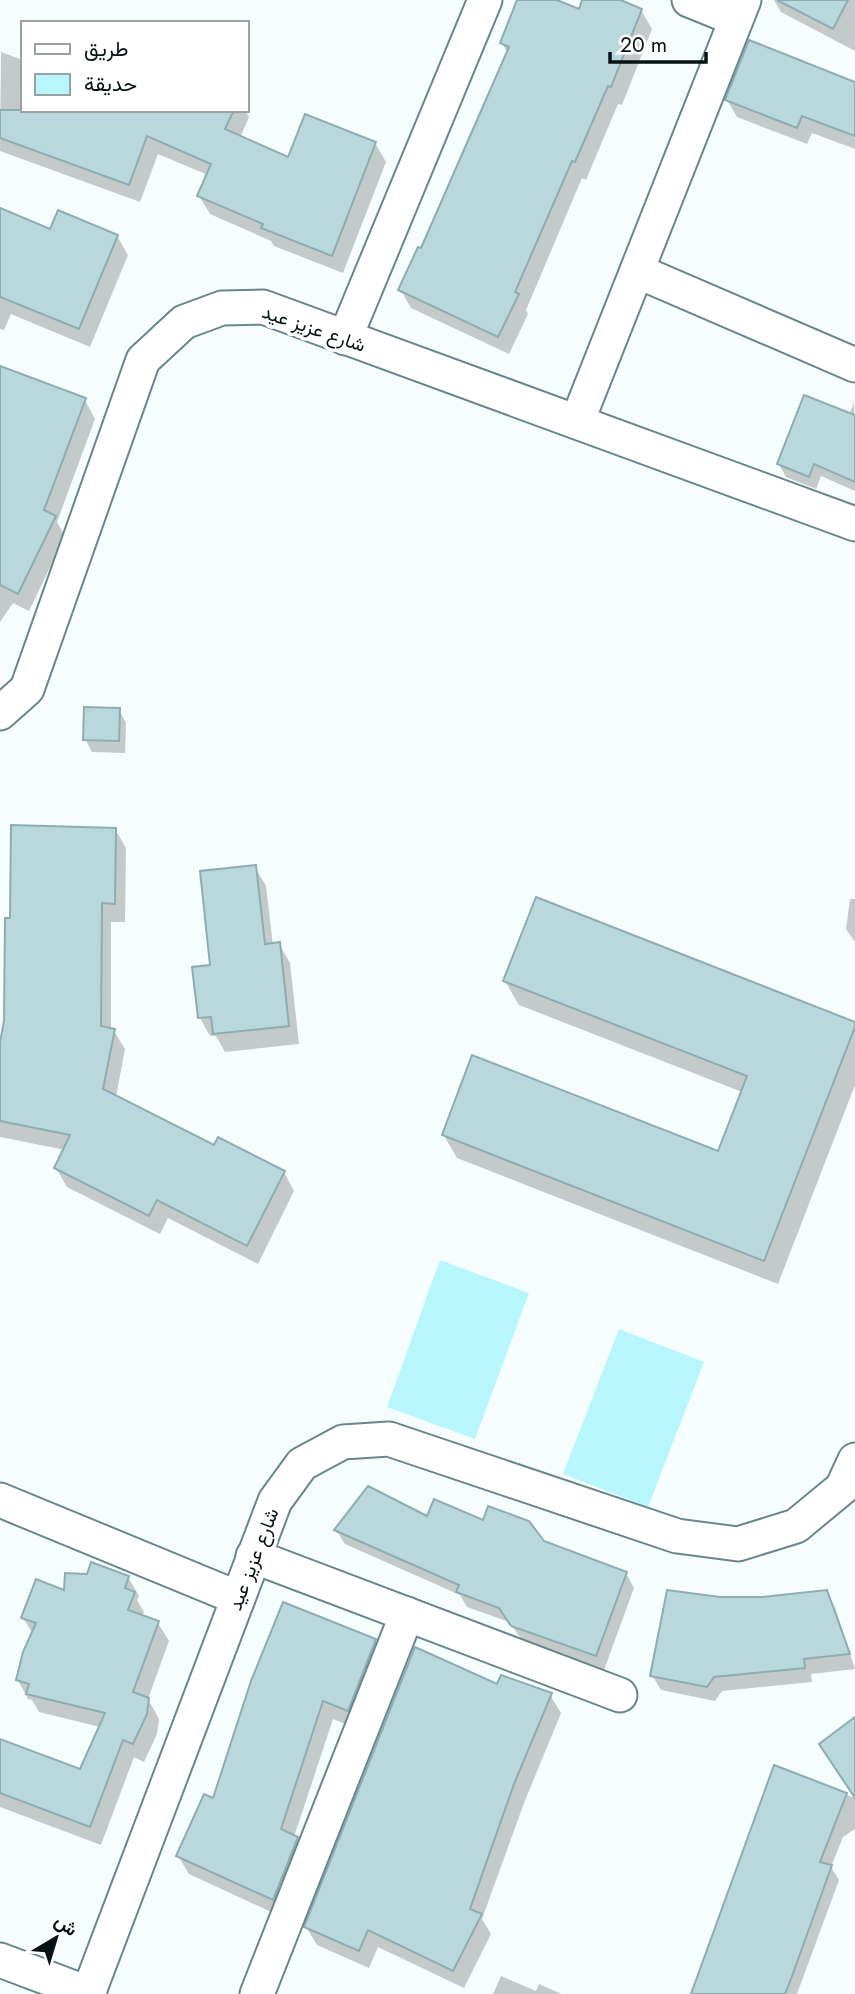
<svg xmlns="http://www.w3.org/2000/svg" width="855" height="1994" viewBox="0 0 855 1994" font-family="Jost,Vazirmatn,sans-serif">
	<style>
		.green { fill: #b8f6fe }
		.shadow { fill: #0003 }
		.building { fill: #b8d8dc; stroke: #8dadb1; stroke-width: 2 }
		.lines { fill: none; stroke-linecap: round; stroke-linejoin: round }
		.minor-casing { stroke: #69878b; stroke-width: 37 }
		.minor { stroke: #fff; stroke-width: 33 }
		.labels { text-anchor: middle; stroke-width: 7; stroke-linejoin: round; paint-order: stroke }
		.street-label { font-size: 19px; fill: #061213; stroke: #fff }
	</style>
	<rect width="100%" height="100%" fill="#f6fdfd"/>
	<g class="green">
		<path d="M440 1260 529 1293 475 1439 387 1407Z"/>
		<path d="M619 1329 704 1362 648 1507 563 1474Z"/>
	</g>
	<g class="shadow">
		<path d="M518 0H552L580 11 584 0H613L641 10 652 29 622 105 618 104 586 180 582 178 526 310 528 314 509 354 411 308 400 289 422 250 508 54 502 43Z"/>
		<path d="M774 0H855V51L781 12Z"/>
		<path d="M1 52 23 60V110H245L249 117 240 138 289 160 375 143 386 162 343 273 274 246 271 241 210 214 199 196 208 175 158 154 140 202 0 151Z"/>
		<path d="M855 84V149L812 133 807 144 737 117 727 100Z"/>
		<path d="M0 209 51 231 117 236 128 255 90 347 11 314 4 330 0 329Z"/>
		<path d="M85 400 95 419 57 522 65 536 29 611 13 603 0 622V404Z"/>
		<path d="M854 403 855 491 821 476 816 489 786 477 779 464 849 415Z"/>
		<path d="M119 710 126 723 125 753 92 752 85 739Z"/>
		<path d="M115 829 126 848 125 922H111V1030L114 1031 125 1049 116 1097 215 1147 284 1172 294 1191 258 1264 168 1218 160 1234 67 1187 56 1168 65 1150 0 1137V1051L15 974 12 919Z"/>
		<path d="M255 867 266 886 273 945 279 944 290 963 299 1044 225 1052 216 1036H210L200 1018 212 966Z"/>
		<path d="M850 899H855V942L846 929Z"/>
		<path d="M505 981 855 1024V1085L778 1284 457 1158 443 1134 719 1153 742 1092 519 1005Z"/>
		<path d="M489 1508 533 1524 543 1542 626 1573 634 1588 604 1670 522 1640 509 1622 467 1607 460 1595 345 1544 336 1530 428 1519 484 1522Z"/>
		<path d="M128 1577 139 1596 137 1600 144 1612 142 1617 158 1623 169 1641 148 1699 159 1719 157 1734 144 1762 134 1757 101 1845 0 1807V1740L80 1771 100 1727 39 1712 32 1700 28 1699 18 1680 33 1634 23 1618 66 1592Z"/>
		<path d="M826 1592 835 1607 855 1669 811 1674 812 1682 722 1691 715 1701 661 1690 652 1675 720 1599H762Z"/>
		<path d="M375 1641 386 1660 358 1729 333 1719 294 1837 308 1857 284 1918 189 1874 178 1856Z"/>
		<path d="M498 1686 550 1695 561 1713 524 1803 482 1919 491 1934 464 1988 378 1947 369 1968 317 1945 306 1927Z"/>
		<path d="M776 1765 781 1771 855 1798V1829L843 1837 831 1867 839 1880 797 1994H697L696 1984Z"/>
		<path d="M501 1976 536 1991 539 1984 562 1994H493Z"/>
	</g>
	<g class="building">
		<path d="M517 0H557L579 9 582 0H621L642 9 611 87 608 86 575 162 572 161 515 292 519 294 498 337 398 290 418 247 421 248 509 47 500 43Z"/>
		<path d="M777 0H848L833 29Z"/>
		<path d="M749 40 855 82V136L802 116 797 128 725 100Z"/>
		<path d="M0 110H234L225 129 288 157 305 114 376 142 332 256 261 228 263 224 197 196 211 164 147 136 129 185 0 138Z"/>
		<path d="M0 208 50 229 58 210 118 235 79 329 0 297Z"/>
		<path d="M0 366 86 398 44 510 56 516 18 594 0 585Z"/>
		<path d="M804 395 855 415V482L814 464 809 477 777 464Z"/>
		<path d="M84 707 120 708 119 741 83 740Z"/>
		<path d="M11 825 116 828 115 904 102 903 101 1026 115 1029 103 1089 214 1145 218 1137 285 1171 247 1246 157 1200 149 1216 54 1168 70 1135 0 1121V1042L4 1021 5 918H10Z"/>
		<path d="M256 865 265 944 280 942 289 1026 213 1034 211 1017 198 1018 192 967 210 965 200 871Z"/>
		<path d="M536 897 855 1022V1027L764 1261 442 1135 472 1055 718 1151 747 1076 503 981Z"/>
		<path d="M368 1486 427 1516 434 1499 483 1520 488 1506 529 1521 544 1541 627 1572 596 1656 511 1626 499 1608 456 1592 459 1585 334 1530Z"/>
		<path d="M91 1562 129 1576 125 1588 135 1592 128 1610 159 1621 133 1692 149 1698 147 1714 133 1744 123 1740 90 1827 0 1793V1739L80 1769 105 1713 26 1694 29 1684 16 1680 23 1652 36 1623 21 1618 36 1579 64 1590 65 1573 87 1574Z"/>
		<path d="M667 1590 720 1597H762L827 1590 850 1654 804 1659 805 1668 714 1677 707 1687 650 1676Z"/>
		<path d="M283 1602 376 1639 348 1711 323 1701 281 1829 298 1837 273 1900 176 1856 204 1794 213 1798 251 1681Z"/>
		<path d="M415 1647 497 1684 501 1675 552 1693 514 1784 470 1909 482 1914 453 1971 368 1930 359 1951 304 1927Z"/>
		<path d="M855 1717V1798L819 1744Z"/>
		<path d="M774 1765 847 1793 820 1862 832 1865 791 1979 785 1994H691Z"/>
	</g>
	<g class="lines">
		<defs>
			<g id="minor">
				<path d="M689 0 736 19"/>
				<path d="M637 271 855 365"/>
				<path d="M345 338 485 0"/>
				<path d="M577 422 744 0"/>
				<path d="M0 713 27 689 143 360 184 322 222 308 263 307 855 524"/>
				<path d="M0 1500 238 1598"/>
				<path d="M253 1556 620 1695"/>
				<path d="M0 1960 90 1994"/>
				<path d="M88 1994 275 1501 302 1464 343 1442 389 1439 677 1536 738 1544 796 1526 842 1488 855 1460"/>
				<path d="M257 1994 407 1614"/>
			</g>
		</defs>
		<use href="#minor" class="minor-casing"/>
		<use href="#minor" class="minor"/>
	</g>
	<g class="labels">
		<g class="street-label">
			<text transform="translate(314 328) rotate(19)" y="7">شارع عزيز عيد</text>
			<text transform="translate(253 1559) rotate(-69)" y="7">شارع عزيز عيد</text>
		</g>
	</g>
	<rect x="21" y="21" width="228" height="91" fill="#ffffff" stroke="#9ba0a1" stroke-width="2"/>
	<rect x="35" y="44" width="35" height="10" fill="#ffffff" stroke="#9ba0a1" stroke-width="2"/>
	<text x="84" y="56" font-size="21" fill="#061213">طريق</text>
	<rect x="35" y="74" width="35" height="21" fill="#b8f6fe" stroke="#9ba0a1" stroke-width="2"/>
	<text x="84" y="91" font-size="21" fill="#061213">حديقة</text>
	<g transform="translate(56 1938) rotate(38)" stroke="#ffffff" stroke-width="5" paint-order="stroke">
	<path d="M0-5L12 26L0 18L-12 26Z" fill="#061213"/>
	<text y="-10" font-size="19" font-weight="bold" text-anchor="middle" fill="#061213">ش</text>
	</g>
	<path d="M610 52v10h96v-10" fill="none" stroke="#061213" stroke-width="3.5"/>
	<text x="620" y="52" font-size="21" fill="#061213" stroke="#ffffff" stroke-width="5" paint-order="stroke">20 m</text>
</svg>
